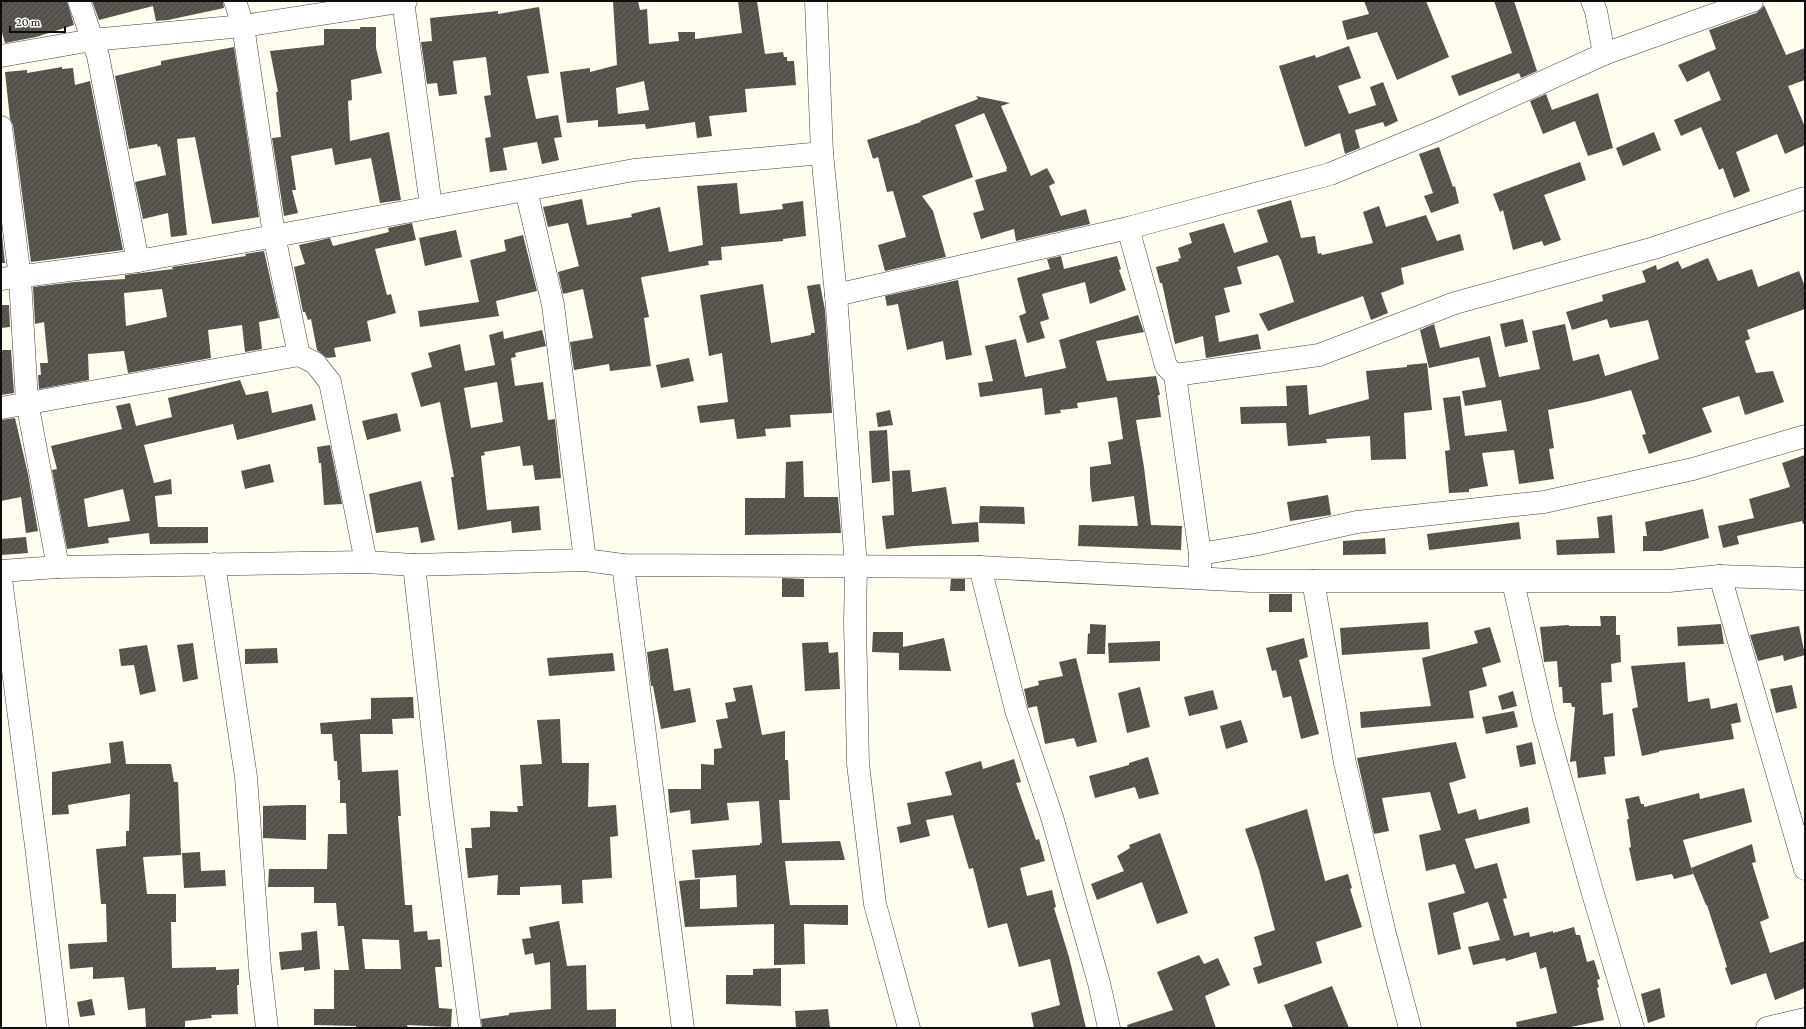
<svg xmlns="http://www.w3.org/2000/svg" width="1806" height="1029" viewBox="0 0 1806 1029" font-family="'Crimson Pro',serif">
	<style>
		.building { fill: url(#building-hatch); fill-rule: evenodd }
		.lines { fill: none; stroke-linecap: round; stroke-linejoin: round }
		.minor-casing { stroke: #404040; stroke-width: 23 }
		.minor { stroke: #fff; stroke-width: 22 }
	</style>
	<defs>
		<pattern id="building-hatch" width="6" height="6" patternUnits="userSpaceOnUse"><rect width="6" height="6" fill="#55504a"/><path d="M-1 1l2-2M0 6l6-6M5 7l2-2" fill="none" stroke="#686460"/></pattern>
	</defs>
	<rect width="100%" height="100%" fill="#fffded"/>
	<g class="building">
		<path d="M1 1H67L74 25 36 37 5 43 1 29Z"/>
		<path d="M92 1H223L224 8 168 20 156 21 152 2 153 6 99 20Z"/>
		<path d="M613 1H638L640 10 647 9 649 44 679 41 678 32H695V39L742 33 738 1H757L765 54 783 52 784 57H787V61H794L796 85 745 89 747 112 709 116 712 136 697 138 695 122 646 129 645 124 598 127V120L567 123 560 72 590 68V72L617 65ZM644 81 649 110 618 114 616 88Z"/>
		<path d="M1364 1H1426L1449 57 1397 80 1377 32 1347 40 1342 21 1369 14Z"/>
		<path d="M1494 1H1514L1537 71 1521 78 1519 73 1459 96 1451 76 1512 53Z"/>
		<path d="M1764 5 1786 55 1805 48V80L1788 86 1805 127V145L1785 154 1777 134 1736 152 1750 191 1734 198 1723 168 1719 170 1701 127 1681 136 1674 120 1721 100 1709 71 1687 82 1678 65 1716 49 1709 30 1756 13 1761 9Z"/>
		<path d="M539 7 549 73 527 76 536 119 558 115 562 137 554 138 559 160 542 164 537 142 503 148 507 170 490 172 485 138 491 137 484 96 491 95 486 57 453 61 457 94 439 96 437 83 427 84 421 42 432 41 430 18 498 11V14Z"/>
		<path d="M360 27H376V48L382 73 351 80 352 100 348 101 350 141 389 132 401 200 380 203 371 158 335 165 332 148 291 156 296 190H292L298 213 284 216 272 138 281 137 276 92H278L270 51 324 45V29H360Z"/>
		<path d="M1349 46 1361 78 1338 86 1349 114 1376 105 1370 87 1383 82 1398 121 1385 127 1383 122 1355 130 1360 148 1345 154 1340 133 1305 147 1279 66 1315 55 1316 58Z"/>
		<path d="M234 47 259 217 212 224 195 137 177 139 187 235 171 237 168 213 143 219 135 182 166 175 160 146 158 147 157 144 129 149 115 76 161 65V61Z"/>
		<path d="M62 67V69L73 68 75 85 90 81 123 250 31 262 13 125 10 119 5 72 27 70V73Z"/>
		<path d="M1598 93 1613 148 1588 156 1575 121 1543 134 1530 101 1546 94 1552 110Z"/>
		<path d="M976 96 1010 103 1001 106 1031 176 1047 168 1055 183 1049 186 1061 216 1086 209 1090 224 1016 241 1014 229 981 239 973 213 984 210 975 180 1007 171 1006 169 1007 168 984 113 955 125 973 177 922 196 933 211 946 257 885 271 878 245 906 237 893 191 887 192 878 157 873 159 867 140 921 122 920 121 978 99Z"/>
		<path d="M1654 132 1661 150 1623 166 1616 148Z"/>
		<path d="M1439 147 1453 187 1455 186 1459 203 1431 213 1424 196 1433 193 1419 154Z"/>
		<path d="M1580 162 1586 180 1544 195 1561 240 1544 246 1542 241 1513 250 1503 210 1500 212 1493 194Z"/>
		<path d="M737 183 740 214 783 209 782 204 803 201 806 236 783 239V241L721 247 722 260 708 261 709 265 642 277 641 278 649 317 644 318 651 366 610 371 609 364 574 370 570 342 593 338 583 289 563 294 558 272 579 266 568 223 548 227 543 207 582 199 587 225 632 217 631 214 660 207 669 252 703 245 697 186Z"/>
		<path d="M1291 200 1301 238 1315 236 1318 254 1321 253 1322 255 1373 243 1363 212 1379 206 1386 227 1426 215 1437 241 1460 234 1464 250 1401 268 1404 284 1381 293 1388 313 1371 320 1363 296 1268 331 1259 314 1294 302 1281 260 1278 255 1237 267 1242 284 1224 288 1230 312 1215 316 1219 342 1258 334 1261 349 1206 358 1203 336 1175 344 1162 283H1160L1156 267 1179 261 1178 259 1181 258 1178 248 1192 243 1189 233 1224 223 1234 253 1268 242 1257 210Z"/>
		<path d="M412 223 416 240 375 249 387 295 391 294 396 313 367 321 371 341 334 348 336 357 327 358 317 350 311 319 308 320 305 312H303L294 267 305 264 299 245 330 238 333 246 389 232 388 228Z"/>
		<path d="M1 227 5 263H1Z"/>
		<path d="M456 230 462 257 425 266 419 238Z"/>
		<path d="M523 235 537 291 496 301 499 316 420 327 418 311 479 302 470 260 506 251 504 240Z"/>
		<path d="M264 251 279 318 259 322 262 349 245 352 242 325 208 330 211 358 128 373 124 351 88 354 89 380 39 389 38 375H41L40 363H48L44 322 35 324 33 287 75 282 125 279V275L173 269 172 267 246 256 245 254ZM162 289 167 317 126 326 124 293Z"/>
		<path d="M1061 256 1064 269 1117 256 1121 269 1119 270 1126 290 1090 304 1085 282 1042 294 1049 319 1040 322 1045 338 1027 343 1019 316 1026 313 1017 278 1050 269 1047 259Z"/>
		<path d="M1708 258 1718 281 1752 269 1758 287 1799 271 1805 287V309L1747 330 1750 339 1745 341 1756 373 1773 371 1784 402 1745 415 1739 396 1702 408 1712 432 1649 454 1642 435 1646 434 1631 390 1590 401 1548 410 1554 448 1549 449 1554 479 1519 484 1514 450 1482 453 1488 486 1469 489V492L1449 493 1445 451 1450 450 1443 398 1460 396 1465 436 1507 431 1501 400 1465 406 1462 391 1486 387 1479 357 1429 368 1420 330 1434 324 1440 348 1490 336 1499 377 1540 369 1532 331 1565 324 1573 361 1599 354 1605 376 1659 359 1648 320 1610 328 1607 319 1572 330 1566 312 1603 301 1602 295 1646 282 1642 271 1656 265 1657 270 1678 261 1682 269Z"/>
		<path d="M958 280 972 355 946 360 943 341 907 350 898 304 887 306 885 296Z"/>
		<path d="M763 284 771 343 811 335V333H815L807 286 820 284 825 310 832 413 790 415 791 427 765 429 766 436 737 439 734 419 700 423 697 406 728 402 722 353 709 356 700 295Z"/>
		<path d="M1 305H9L10 327 1 328Z"/>
		<path d="M1138 315 1144 332 1096 341 1107 381 1156 376 1160 395H1158L1161 417 1136 420 1144 467 1151 525 1182 526 1181 550 1078 546 1079 525 1138 526 1134 496 1092 502 1090 485V467L1111 464 1108 442 1123 439 1117 397 1077 403 1078 408 1060 410 1061 413 1045 415 1042 388 980 397 978 383 993 381 985 346 1016 339 1025 377 1066 368 1059 340Z"/>
		<path d="M1523 319 1528 342 1505 347 1500 324Z"/>
		<path d="M542 330 546 346 515 353 516 357 511 358 515 386 543 382 548 420 555 419 561 478 535 480 533 465 523 466 520 446 484 452 485 455 481 456 487 510 539 506 541 530 512 533 511 521 458 530 451 477H454L440 402 421 407 411 373 432 367 428 353 460 344 465 371 495 365 489 335 503 331 504 339ZM497 382 503 422 471 428 464 388Z"/>
		<path d="M1 350H11L14 393 1 395Z"/>
		<path d="M689 358 694 381 661 388 656 365Z"/>
		<path d="M1427 363 1432 410 1404 413 1406 459 1371 460 1370 436 1326 439 1327 443 1288 446 1286 423 1241 424 1240 407 1287 406 1286 386 1307 385 1309 415 1369 399 1366 371 1407 367V365Z"/>
		<path d="M240 380 246 395 268 391 272 413 312 404 316 420 237 440 233 424 144 445 154 483 171 479 172 494 155 496 158 527H208V543L150 544 149 533 108 538 109 543 67 549 52 470 57 469 51 446 122 429 116 406 130 403 136 426 172 417 168 398ZM123 489 130 521 88 527 84 499Z"/>
		<path d="M890 410 893 425 878 427 876 413Z"/>
		<path d="M397 413 401 431 367 440 362 421Z"/>
		<path d="M15 418 28 474 38 531 26 533 21 497 1 501V420Z"/>
		<path d="M887 430 890 481 872 483 869 431Z"/>
		<path d="M330 445 342 504 324 505 321 463H319L317 447Z"/>
		<path d="M1805 455V523L1803 524 1802 521 1737 536 1739 544 1723 548 1718 526 1754 518 1749 499 1790 487 1782 463Z"/>
		<path d="M803 461 804 497H838L841 533 745 535V498H785L786 462Z"/>
		<path d="M270 464 274 482 245 489 241 471Z"/>
		<path d="M910 470 912 492 946 487 952 524 978 522 979 542 914 546 886 549 882 516 894 515 892 471Z"/>
		<path d="M421 481 435 540 421 543 418 527 376 533 369 494Z"/>
		<path d="M1328 495 1331 515 1290 521 1287 502Z"/>
		<path d="M980 506 1024 507 1025 524 979 523Z"/>
		<path d="M1703 509 1709 538 1661 551H1643V536H1647L1645 522Z"/>
		<path d="M1612 515 1615 553 1557 555 1556 540 1599 538 1597 517Z"/>
		<path d="M1519 522 1521 539 1429 550 1427 534Z"/>
		<path d="M26 537 28 553 1 555V539Z"/>
		<path d="M1385 538 1386 554 1343 555V541Z"/>
		<path d="M782 578 804 579V597H782Z"/>
		<path d="M951 579H965V591H950Z"/>
		<rect x="1269" y="594" width="23" height="18"/>
		<path d="M1600 616H1616V635H1620L1621 662 1611 664 1612 682 1601 683 1603 715 1613 713 1615 756 1604 757 1606 774 1578 778 1576 761 1570 762 1575 707H1572L1571 703H1563L1562 687H1559L1557 661 1544 662 1540 627 1569 625V626H1601Z"/>
		<path d="M1428 622 1430 649 1342 655 1340 628Z"/>
		<path d="M1090 624 1106 625 1105 654H1087L1088 633 1090 634Z"/>
		<path d="M1721 624 1724 644 1678 646 1677 627Z"/>
		<path d="M1799 626 1805 655 1784 661 1783 655 1758 661 1750 635Z"/>
		<path d="M1490 627 1501 662 1482 668 1487 686 1469 691 1474 718 1361 728 1360 712 1431 706 1422 658 1478 643 1474 631Z"/>
		<path d="M873 632H903V647L944 638 951 671 899 670V653L872 652Z"/>
		<path d="M1304 638 1308 657 1299 660 1319 734 1301 739 1291 696 1283 698 1276 670 1272 671 1266 648Z"/>
		<path d="M1160 641V661L1109 663 1108 643Z"/>
		<path d="M828 642 829 653 838 652 840 689 805 691 802 643Z"/>
		<path d="M193 643 198 679 183 682 177 645Z"/>
		<path d="M147 645 156 691 140 695 134 665 121 666 119 649Z"/>
		<path d="M277 648 278 663 245 664V649Z"/>
		<path d="M668 648 674 691 690 688 696 722 661 729 653 686H651L647 652Z"/>
		<path d="M613 653 615 671 549 676 547 658Z"/>
		<path d="M1076 658 1097 742 1077 747 1074 738 1045 744 1037 706 1028 708 1024 689 1039 685 1038 681 1063 676 1059 662Z"/>
		<path d="M1685 662 1688 702 1709 698 1711 709 1737 703 1741 722 1731 724 1734 739 1659 751V752L1642 756 1632 709 1638 707 1631 666Z"/>
		<path d="M752 685 762 735 785 731V760H788L790 800H779L782 843 840 841 845 860 785 861 790 905H848V925L804 924 805 964 774 965V924L685 927 679 881 700 879V909L737 907 736 875 695 878 692 850 760 845V843H762L759 801 727 803 729 820 691 824 690 810 670 813 669 804 668 789H701V764L714 765V749L722 748 716 720 728 718 725 703 736 701 733 688Z"/>
		<path d="M1792 685 1797 708 1776 713 1770 689Z"/>
		<path d="M1140 687 1150 727 1127 733 1118 693Z"/>
		<path d="M1213 690 1218 709 1189 716 1184 697Z"/>
		<path d="M1513 691 1517 706 1502 710 1498 696Z"/>
		<path d="M413 697 414 718 392 719 393 734H360L362 772 398 770 401 816H398L405 905H412L414 932 427 931 428 940 440 939 442 967H435L439 1008 452 1009 451 1027 407 1025 408 1028H356V1026L314 1025V1009H334V970H349L344 926H338L336 903H314V887H268L269 869H327L328 834H347L346 803H340V780H338L337 761H334L332 734H321L320 723 371 719V698ZM362 939 399 940 401 969H365Z"/>
		<path d="M1514 711 1518 727 1486 734 1482 717Z"/>
		<path d="M560 719 562 763H589L588 807 616 805 618 836 610 837 612 878 582 880 583 903 562 904 561 885 520 887V895H497L498 875 468 878 465 848H472L471 828 490 827V811L518 812 517 806H523L520 765 542 764 537 720Z"/>
		<path d="M1241 720 1248 742 1226 749 1220 726Z"/>
		<path d="M123 741 126 764H171L174 782H178L181 855 143 857 147 894H176V922H171L172 968 216 967V970L239 969V985H237L238 1014 211 1015 212 1018 185 1021V1028H146L145 1008 128 1010 124 977 93 979V967L70 969 68 944 107 942 106 904H101L96 849 126 846V831H129L130 794 68 805 69 814 52 815V772L111 763 109 743Z"/>
		<path d="M1456 742 1466 778 1449 783 1458 814 1476 809 1479 820 1528 807 1530 823 1465 839 1475 869 1497 863 1507 898 1503 899 1514 936 1529 932 1530 937 1553 931V933L1574 927 1576 935H1580L1587 962 1594 960 1600 979 1597 980 1599 987 1597 988 1604 1020 1566 1028H1517L1516 1022 1557 1013 1546 967 1540 969 1536 952 1506 961 1505 958 1473 965 1468 947 1500 940 1488 902 1453 913 1461 949 1438 955 1428 903 1465 893 1455 864 1426 871 1419 835 1441 830 1430 792 1382 798 1389 831 1374 834 1357 758Z"/>
		<path d="M1532 742 1536 764 1520 767 1516 746Z"/>
		<path d="M1148 757 1159 794 1139 799 1135 787 1095 798 1089 776 1129 765V763Z"/>
		<path d="M1014 759 1021 782 1016 783 1036 840 1039 839 1045 861 1020 868 1027 896 1052 890 1056 907 1054 908 1069 957 1086 1028H1034L1031 1013 1060 1005 1050 959 1019 967 1007 923 988 928 973 868 969 869 953 815 926 820 930 836 900 843 897 827 911 824 907 803 952 795 945 772 981 761 983 769Z"/>
		<path d="M1744 788 1752 822 1683 840 1693 874 1674 879 1672 874 1636 881 1629 848 1631 847 1627 819H1629L1625 799 1639 796 1641 804H1644V807L1699 793 1700 799Z"/>
		<path d="M291 805H306V840L263 838V806Z"/>
		<path d="M1307 809 1325 881 1348 874 1352 888 1350 889 1362 927 1316 942 1322 963 1258 984 1253 968 1262 965 1254 937 1275 930 1259 870 1245 829Z"/>
		<path d="M1160 833 1188 913 1157 924 1142 882 1097 900 1091 884 1124 871 1117 856 1130 848 1129 845Z"/>
		<path d="M1752 844 1756 862 1752 863 1769 918 1760 922 1770 953 1805 941V988L1775 1000 1766 973 1731 985 1725 968 1727 967 1707 905H1706L1691 868Z"/>
		<path d="M200 852 201 871 225 870 226 886 184 888 182 853Z"/>
		<path d="M559 921 567 966 586 965 587 1010 616 1009V1028H482L481 1019 509 1015V1013L551 1009 550 962 535 965 533 953 525 955 522 939 531 938 529 927Z"/>
		<path d="M317 931 320 969 304 971V967L281 970 279 952 302 950 301 933Z"/>
		<path d="M1199 955 1204 964 1218 958 1230 985 1205 996 1216 1028H1128L1127 1025 1173 1010 1157 972Z"/>
		<path d="M781 968V1006L726 1004V975H753V969Z"/>
		<path d="M1332 986 1349 1028H1293L1284 1005Z"/>
		<path d="M1660 988 1665 1017 1648 1023 1641 994Z"/>
		<path d="M92 999 95 1015 80 1017 77 1002Z"/>
		<path d="M828 1009 830 1028H796L795 1011Z"/>
	</g>
	<g class="lines">
		<defs>
			<g id="minor">
				<path d="M79 1 98 56 138 261"/>
				<path d="M235 1 243 26 274 235 299 355 315 363 330 382 366 562"/>
				<path d="M403 1 431 206"/>
				<path d="M816 1 822 153 836 295 856 567 855 623 858 764 875 904 909 1028"/>
				<path d="M1592 1 1596 11 1604 54"/>
				<path d="M1 56 92 40 243 26 406 1"/>
				<path d="M1 127 20 278 27 402 58 567"/>
				<path d="M526 190 553 305 585 560"/>
				<path d="M1128 228 1166 366 1175 375 1200 554V568"/>
				<path d="M1 279 138 261 634 170 822 153"/>
				<path d="M836 295 1128 228 1330 174 1439 129 1604 54 1752 1"/>
				<path d="M1175 375 1319 355 1455 303 1654 248 1805 198"/>
				<path d="M1 408 299 355"/>
				<path d="M1200 554 1259 544 1357 522 1544 502 1693 469 1805 436"/>
				<path d="M214 564 246 777 260 968 267 1028"/>
				<path d="M414 565 440 798 470 1028"/>
				<path d="M623 565 683 1028"/>
				<path d="M980 567 1016 710 1052 817 1099 983 1109 1028"/>
				<path d="M1 571 58 567 366 562 414 565 585 560 623 565 980 567 1251 581H1669L1720 576 1805 579"/>
				<path d="M1720 576 1805 869"/>
				<path d="M1 579 36 846 58 1028"/>
				<path d="M1313 581 1345 763 1385 934 1410 1028"/>
				<path d="M1513 582 1544 719 1591 887 1633 1028"/>
				<path d="M1767 1028 1805 1019"/>
			</g>
		</defs>
		<use href="#minor" class="minor-casing"/>
		<use href="#minor" class="minor"/>
	</g>
	<rect width="1806" height="1029" fill="none" stroke="#0d0d0d" stroke-width="4"/>
	<path d="M10 26v6h55v-6" fill="none" stroke="#0d0d0d" stroke-width="2"/>
	<text x="16" y="26" font-size="12" fill="#0d0d0d" stroke="#ffffff" stroke-width="3" paint-order="stroke">20 m</text>
</svg>
